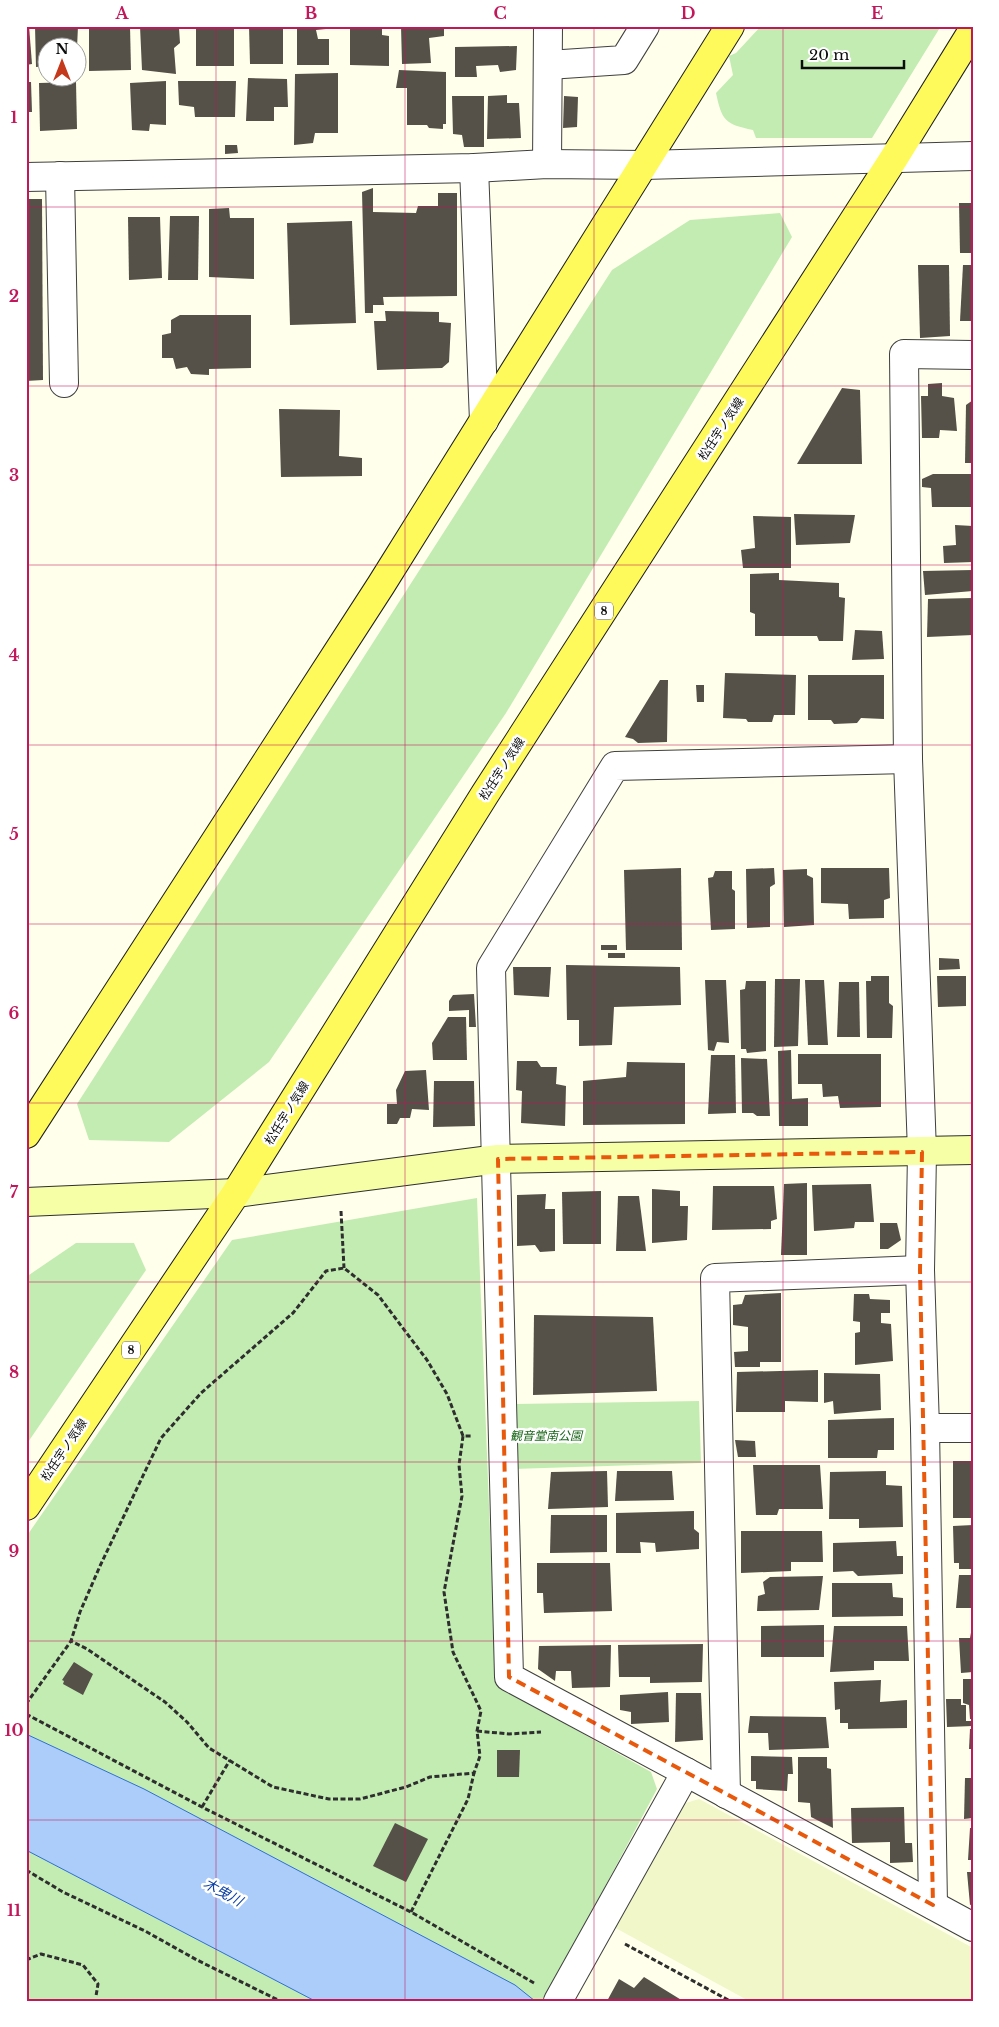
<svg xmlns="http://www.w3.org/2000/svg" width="999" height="2027" viewBox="0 0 999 2027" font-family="'Libre Baskerville','Noto Sans JP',serif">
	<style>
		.farmland { fill: #f1f7c9 }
		.green { fill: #c3ecb2 }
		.water { fill: #acccfa; stroke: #2e6fd6 }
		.building { fill: #555048 }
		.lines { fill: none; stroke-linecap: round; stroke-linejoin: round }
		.street-casing { stroke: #3f3f3f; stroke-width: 30 }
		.secondary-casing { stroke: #2e2e2e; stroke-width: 30 }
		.primary-casing { stroke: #1d1d1d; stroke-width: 30 }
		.path { stroke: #2e2e2e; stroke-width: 3; stroke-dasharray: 5 2.5; stroke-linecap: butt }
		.street { stroke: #fff; stroke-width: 28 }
		.secondary { stroke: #f6ffa6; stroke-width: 28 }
		.primary { stroke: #fffa5b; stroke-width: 28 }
		.marked { fill: none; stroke: #e8590c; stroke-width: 4; stroke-dasharray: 10 6; stroke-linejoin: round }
		.grid { fill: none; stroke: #c2185b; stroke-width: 1; stroke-opacity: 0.55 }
		.labels { text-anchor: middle; stroke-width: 5; stroke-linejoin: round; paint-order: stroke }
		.shield { fill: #fff; stroke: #555; stroke-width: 1 }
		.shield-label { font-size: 11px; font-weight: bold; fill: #0c0c0c }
		.street-label { font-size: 12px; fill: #0c0c0c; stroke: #fff }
		.park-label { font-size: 12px; font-style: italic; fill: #196719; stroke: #fff }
		.water-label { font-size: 14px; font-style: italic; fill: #0e42a5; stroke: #fff }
		.neatline { fill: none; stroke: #c2185b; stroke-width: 2 }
		.grid-label { font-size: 16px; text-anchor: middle; font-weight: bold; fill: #c2185b }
	</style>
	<rect width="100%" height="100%" fill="#ffffeb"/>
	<path class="farmland" d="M699 1799 973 1948V2001H749L612 1926 676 1806Z"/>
	<g class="green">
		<path d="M761 26H941L872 138H756L753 130C725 124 722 121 716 93L733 75 729 56 736 53Z"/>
		<path d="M780 213 792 237 506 713 269 1062 169 1142 89 1140 77 1104 612 270 690 220Z"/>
		<path d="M477 1198 496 1685 651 1772 657 1789 544 2001H26V1537L232 1240Z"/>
		<path d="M76 1243H134L146 1270 26 1445V1277Z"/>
		<path d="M699 1401 701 1463 513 1469 515 1404Z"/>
	</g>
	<path class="water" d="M26 1734 144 1789 515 1985 535 2001H315L26 1850Z"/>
	<g class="building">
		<path d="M26 26H29L32 64 26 65Z"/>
		<path d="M35 26H78L77 48H48V66L36 67Z"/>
		<path d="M89 26H130L131 70 89 71Z"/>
		<path d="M140 26 179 28 180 43 174 48 176 74 142 70Z"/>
		<rect x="196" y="26" width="38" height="40"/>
		<path d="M249 26H283V64H250Z"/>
		<path d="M297 26H326V29L316 30 318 39H329V65H297Z"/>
		<path d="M350 26H382V35L389 36V66L350 65Z"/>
		<path d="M401 26H444V36L429 38 431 63 402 64Z"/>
		<path d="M517 46 516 70 500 72 498 65 476 66 477 77H455V47Z"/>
		<path d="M399 70 446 72V124H443V129L429 128 427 125H407V88H396Z"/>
		<path d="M338 73V133H315L313 143 294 145 295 74Z"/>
		<path d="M248 78 287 79 288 107H274V121H246Z"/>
		<path d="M166 81V125L150 124 149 131 132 130 130 83Z"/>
		<path d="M178 81H236L235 117H195L194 107 179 105Z"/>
		<path d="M26 82H31L32 112H26Z"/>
		<path d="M76 82 77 129 40 131 39 83Z"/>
		<path d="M507 95V103H519L521 138 487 139 488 96Z"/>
		<path d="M452 96H484V147H464L462 135 453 134Z"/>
		<path d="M564 96 578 97 577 127 563 128Z"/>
		<path d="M225 145H237L238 153 225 154Z"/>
		<path d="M373 188V212L416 213 418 206H438V193H457V296L383 297 384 305H373V313H365L362 192Z"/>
		<path d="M26 199H42L43 380 26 381Z"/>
		<path d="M959 203H973V253H960Z"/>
		<path d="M229 208 230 218H254V279L209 277V209Z"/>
		<path d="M170 216H199L198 280H168Z"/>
		<path d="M128 217H160L162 278 129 280Z"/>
		<path d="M352 221 356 323 290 325 287 223Z"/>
		<path d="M918 265H949L950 336 920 338Z"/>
		<path d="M963 265H973V321H960Z"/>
		<path d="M385 311 439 312V322L451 323 449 362 442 368 377 370 374 321H386Z"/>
		<path d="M180 315H251V368L209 369V375L191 374 187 367 176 369 173 358H162V335L171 333V320Z"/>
		<path d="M942 383V396L954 398 957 431 940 430 939 438H922L921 396H928V384Z"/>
		<path d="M842 388 860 390 862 464H797Z"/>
		<path d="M973 400V463H965L966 405Z"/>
		<path d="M279 409 340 410 339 456 362 458V476L281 477Z"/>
		<path d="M933 474H973V507H932L931 488 922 487V479Z"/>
		<path d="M794 514 855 515 850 543 796 545Z"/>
		<path d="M753 516 791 517V568H743L741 550 755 548Z"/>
		<path d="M955 525 973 526V562L944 563 943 546 956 545Z"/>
		<path d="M973 570V591L925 595 923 571Z"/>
		<path d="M779 573V580L839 583V597L845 598 843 641H819L817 636H755V614L750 612V574Z"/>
		<path d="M973 598V635L927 637 928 599Z"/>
		<path d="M855 630 882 631 884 659 852 660Z"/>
		<path d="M725 673 796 675 795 715H774L772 722H748L746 719 723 718Z"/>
		<path d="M808 675H884V719L861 718 857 723 834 724 831 720H808Z"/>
		<path d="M660 680H668L667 742 638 743 633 739 625 737Z"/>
		<path d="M696 685H704V702H697Z"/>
		<path d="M681 868 682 950H626L624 870Z"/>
		<path d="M774 868 775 884 770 887V927L747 928 746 869Z"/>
		<path d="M821 868H889L890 898 884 900V918L849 919 848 904 821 903Z"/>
		<path d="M807 869V875L813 878 814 925 784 927 783 870Z"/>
		<path d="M715 871H732V889L735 891V929L711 930 708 878 713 877Z"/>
		<rect x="601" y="945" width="16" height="5"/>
		<rect x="608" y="953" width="17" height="5"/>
		<path d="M939 958 959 959 960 969 939 970Z"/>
		<path d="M566 965 680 967 681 1005 614 1007 612 1045 579 1046V1020H567Z"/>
		<path d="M513 967H551L549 997 514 995Z"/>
		<path d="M871 976H889V1003L893 1006 892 1038H867L866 981H871Z"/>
		<path d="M937 976H966V1006L938 1007Z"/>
		<path d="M775 979H800L798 1046 774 1047Z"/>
		<path d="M705 980H726L729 1043 717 1042 714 1051 708 1050Z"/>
		<path d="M805 980H824L828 1045H808Z"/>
		<path d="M746 981H766V1051L747 1053 746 1049H741L740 990 745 989Z"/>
		<path d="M839 982H859L860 1037H837Z"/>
		<path d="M474 994 476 1027H469V1010L449 1011V1001L453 995Z"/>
		<path d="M448 1017H466L467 1060H433L432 1043Z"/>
		<path d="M791 1050 792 1099 808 1098V1126H779L778 1051Z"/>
		<path d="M798 1054H881V1107L840 1108 838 1096 823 1097 822 1084H798Z"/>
		<path d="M711 1055H735L736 1113 708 1114Z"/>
		<path d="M741 1058 767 1059 770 1116H757L753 1113H742Z"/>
		<path d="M517 1061H537L541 1067H557L556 1084 566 1086 565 1126 521 1123 522 1091 516 1090Z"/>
		<path d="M627 1062 685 1063V1124L583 1125V1081L626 1077Z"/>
		<path d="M426 1070 429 1110 412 1109 410 1118H400L397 1124H387V1104H397L396 1090 405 1071Z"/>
		<path d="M434 1081H474L475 1126 433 1127Z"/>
		<path d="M807 1183V1255H781L784 1184Z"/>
		<path d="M871 1184 874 1222H855L854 1228 814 1231 812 1185Z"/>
		<path d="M713 1186H774L777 1219 771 1221V1229L712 1230Z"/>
		<path d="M652 1189 680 1191V1206H688L687 1240 652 1243Z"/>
		<path d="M601 1191V1244H563L562 1192Z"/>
		<path d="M546 1194 545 1209H555V1251L540 1252 535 1245 517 1246V1195Z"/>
		<path d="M618 1196H639L646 1251H616Z"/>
		<path d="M880 1223H897L901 1240 888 1249H880Z"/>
		<path d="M781 1293V1362H760V1367H735L734 1352 748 1351V1327L733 1325V1305L742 1304 745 1295Z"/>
		<path d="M854 1294H869L870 1299 890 1300V1313H881V1323L891 1324 893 1361 855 1365V1333L860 1332V1322L853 1321Z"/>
		<path d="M534 1315 653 1317 657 1391 533 1395Z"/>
		<path d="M818 1370V1402L785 1401V1412H736L737 1372Z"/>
		<path d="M824 1373 880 1374 881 1410 834 1414 833 1401 824 1403Z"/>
		<path d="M894 1418V1450H878L877 1458H828V1420Z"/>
		<path d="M735 1440 755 1441 756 1457H738Z"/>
		<rect x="953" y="1461" width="20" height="57"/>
		<path d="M753 1465H820L823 1509H779L777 1515H756Z"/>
		<path d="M607 1471 608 1507 548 1509 551 1472Z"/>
		<path d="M617 1471H672L674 1500 615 1501Z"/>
		<path d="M886 1471V1485L902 1486 903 1527 859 1528V1519H829L830 1472Z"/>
		<path d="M694 1511V1529L699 1533V1549L656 1552 655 1543 640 1542 641 1553H616V1513Z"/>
		<path d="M551 1515H607V1552L550 1553Z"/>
		<path d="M973 1525V1569H959V1563H954L953 1526Z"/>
		<path d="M741 1531H822L823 1562H791V1571L741 1573Z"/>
		<path d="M896 1541 897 1556H903V1574L858 1576 853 1571 833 1572V1543Z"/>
		<path d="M537 1563H610L612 1611 544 1613 543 1593H537Z"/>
		<path d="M959 1575H973V1608H956Z"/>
		<path d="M823 1576 819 1610 757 1611 758 1596 765 1594 763 1582 770 1577Z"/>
		<path d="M832 1583H892L893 1597 903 1598V1616L832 1617Z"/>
		<path d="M824 1625V1657H761V1626Z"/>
		<path d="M834 1626H907L909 1661H874V1670L830 1672Z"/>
		<path d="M972 1627 973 1672 961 1673 959 1638H970Z"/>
		<path d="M703 1644 702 1682 650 1683V1677H619L618 1645Z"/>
		<path d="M611 1645 610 1687 572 1688 571 1671H556L555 1681 538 1669 539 1646Z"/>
		<path d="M74 1662 93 1674 83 1695 63 1684 64 1681 62 1680Z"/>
		<path d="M963 1679H973V1719H970L969 1705 963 1703Z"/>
		<path d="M881 1680 880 1702 907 1700V1728L848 1729V1723H840V1709L835 1710 834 1682Z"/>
		<path d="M668 1692 669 1722 631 1724V1712L620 1710V1695Z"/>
		<path d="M676 1693H701L703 1740 675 1742Z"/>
		<path d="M946 1699H961V1705H966V1721H973V1726L947 1727Z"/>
		<path d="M750 1716 826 1717 829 1748 769 1750 768 1733H748Z"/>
		<path d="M970 1729H973V1749H969Z"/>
		<path d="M497 1750H520L519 1777H497Z"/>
		<path d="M751 1756 792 1757 793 1774H788L787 1791 756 1789V1781H751Z"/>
		<path d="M798 1757H827V1768L831 1769 833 1828 811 1817 810 1803 798 1802Z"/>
		<path d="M965 1778H973V1818L964 1819Z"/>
		<path d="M904 1807 905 1843H912L913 1862 890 1863V1842L852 1843 851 1808Z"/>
		<path d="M395 1823 428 1839 406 1882 373 1866Z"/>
		<path d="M970 1828H973V1860H968Z"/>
		<path d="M967 1872H973V1904L970 1905Z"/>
		<path d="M644 1977 683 2001H607L619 1979 634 1988Z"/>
	</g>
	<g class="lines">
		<defs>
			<g id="street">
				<path d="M548 65 624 60 645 26"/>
				<path d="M547 164 548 26"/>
				<path d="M474 168 484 421"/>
				<path d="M60 176 64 383"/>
				<path d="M26 177 474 168 547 164 644 165 973 156"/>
				<path d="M925 1428H973"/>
				<path d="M686 1772 973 1927"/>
				<path d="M726 1794 715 1278 920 1270"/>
				<path d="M933 1905 925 1428 920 1270 922 1152 908 759 904 354 973 355"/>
				<path d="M558 2001 686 1772 509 1677 491 968 615 766 908 759"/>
			</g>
			<path id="secondary" d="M26 1202 236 1193 498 1159 973 1150"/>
			<g id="primary">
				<path d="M26 1134 381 585 730 26"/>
				<path d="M26 1506 236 1193 485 794 894 158 973 30"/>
			</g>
		</defs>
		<use href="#street" class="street-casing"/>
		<use href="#secondary" class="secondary-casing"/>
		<use href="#primary" class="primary-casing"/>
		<g class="path">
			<path d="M341 1211 344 1268"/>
			<path d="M463 1436 447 1394 427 1360 378 1295 344 1268 326 1271 293 1313 201 1393 161 1438 100 1566 80 1612 71 1641 87 1649 165 1702 187 1722 209 1748 273 1787 329 1799H360L406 1787 430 1777 474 1773 480 1756 477 1731 481 1711 453 1652 444 1592 462 1496 459 1465 463 1436H471"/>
			<path d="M26 1704 71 1641"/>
			<path d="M26 1714 202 1807 411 1912 534 1983"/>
			<path d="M477 1731 509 1734 541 1732"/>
			<path d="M202 1807 230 1760"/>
			<path d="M26 1870 63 1892 145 1931 197 1960 280 2001"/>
			<path d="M411 1912 468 1799 474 1773"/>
			<path d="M625 1944 730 2001"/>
			<path d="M26 1960 41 1954 83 1965 98 1984 96 1996"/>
		</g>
		<use href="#street" class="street"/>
		<use href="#secondary" class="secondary"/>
		<use href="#primary" class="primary"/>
	</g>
	<path class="marked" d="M922 1152 920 1270 933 1905 509 1677 498 1159Z"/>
	<path class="grid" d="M216 26V2001M405 26V2001M594 26V2001M783 26V2001M26 207H973M26 386H973M26 565H973M26 745H973M26 924H973M26 1103H973M26 1282H973M26 1462H973M26 1641H973M26 1820H973"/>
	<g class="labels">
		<g class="shield">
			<rect x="595" y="602.5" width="18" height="17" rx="4"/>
			<rect x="122" y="1341.5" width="18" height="17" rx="4"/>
		</g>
		<g class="shield-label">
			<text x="604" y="615">8</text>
			<text x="131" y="1354">8</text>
		</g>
		<g class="street-label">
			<text transform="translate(721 429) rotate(-57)" y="4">松任宇ノ気線</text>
			<text transform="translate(502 769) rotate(-57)" y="4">松任宇ノ気線</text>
			<text transform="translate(287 1113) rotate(-58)" y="4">松任宇ノ気線</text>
			<text transform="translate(64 1450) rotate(-56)" y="4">松任宇ノ気線</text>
		</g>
		<g class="park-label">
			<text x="546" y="1440">観音堂南公園</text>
		</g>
		<g class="water-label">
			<text transform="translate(223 1892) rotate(29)" y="5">木曳川</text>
		</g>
	</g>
	<rect width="999" height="2027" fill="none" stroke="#ffffff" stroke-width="55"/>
	<g transform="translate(62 62)"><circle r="24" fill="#ffffff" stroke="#9e9e9e"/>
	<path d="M0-4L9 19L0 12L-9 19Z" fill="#c4381b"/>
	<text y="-8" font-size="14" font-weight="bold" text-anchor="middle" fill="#0c0c0c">N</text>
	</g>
	<path d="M802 60v8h102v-8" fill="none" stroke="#0c0c0c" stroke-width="2.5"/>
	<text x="809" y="60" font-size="15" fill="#0c0c0c" stroke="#ffffff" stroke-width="4" paint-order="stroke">20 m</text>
	<rect x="28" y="28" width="944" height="1972" class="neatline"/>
	<g class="grid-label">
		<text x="122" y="19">A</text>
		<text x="311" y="19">B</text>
		<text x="500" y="19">C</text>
		<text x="688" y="19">D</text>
		<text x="877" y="19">E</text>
		<text x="14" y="123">1</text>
		<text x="14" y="302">2</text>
		<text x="14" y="481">3</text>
		<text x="14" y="661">4</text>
		<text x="14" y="840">5</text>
		<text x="14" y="1019">6</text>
		<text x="14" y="1198">7</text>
		<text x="14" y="1378">8</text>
		<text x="14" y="1557">9</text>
		<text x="14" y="1736">10</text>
		<text x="14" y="1916">11</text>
	</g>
</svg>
